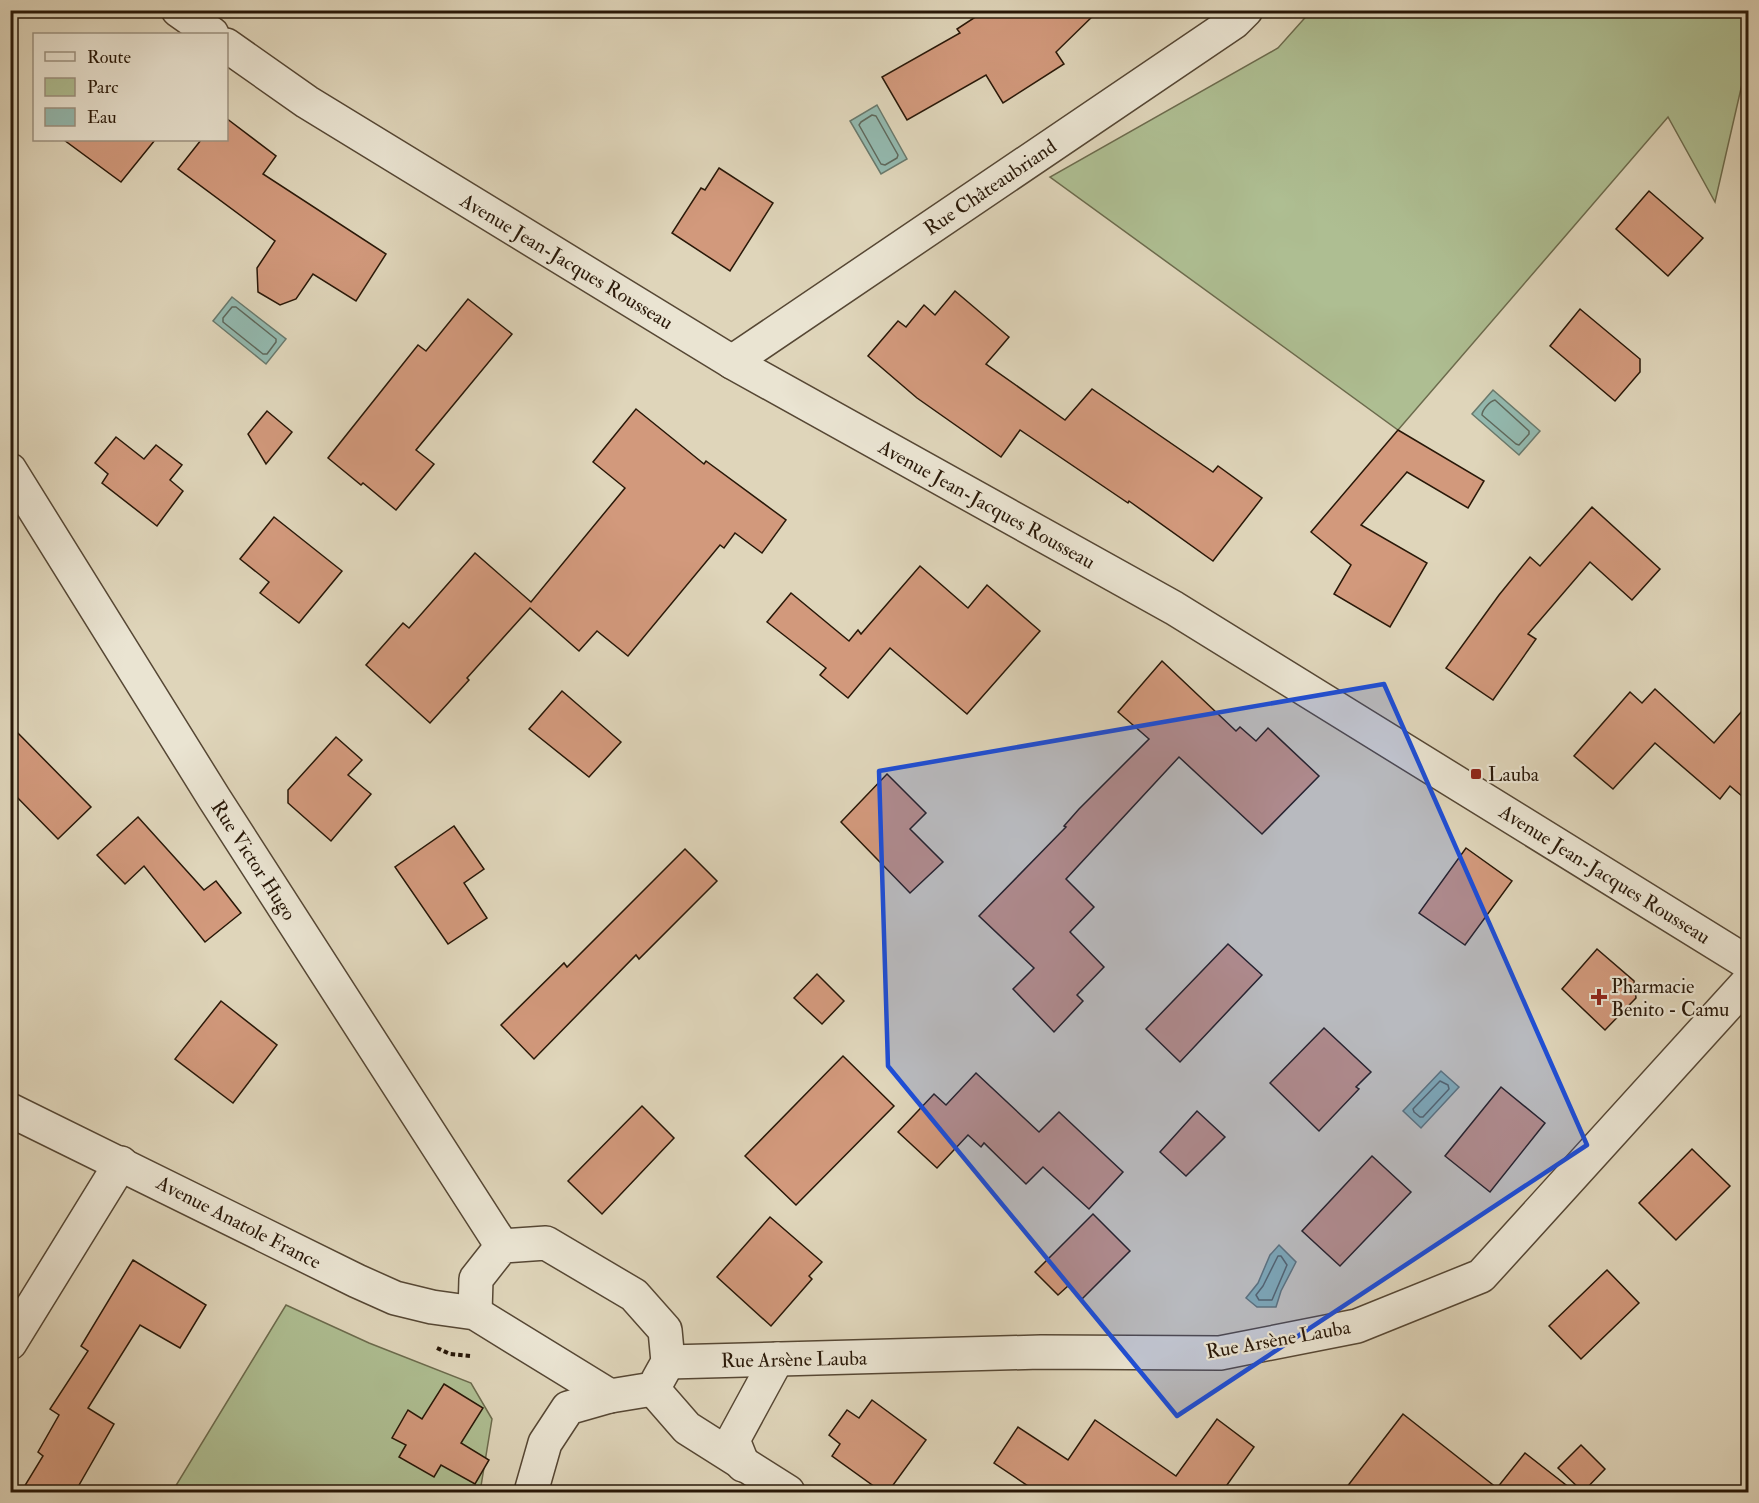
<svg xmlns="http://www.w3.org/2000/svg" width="1759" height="1503" viewBox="0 0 1759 1503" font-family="'IM FELL Double Pica',serif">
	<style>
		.green { fill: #aebe92; stroke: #6c6b4d; stroke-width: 1.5 }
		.water { fill: #93b9af; stroke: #69796c; stroke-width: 1.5 }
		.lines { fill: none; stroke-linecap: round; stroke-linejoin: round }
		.shore { stroke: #5e685c; stroke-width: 1.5 }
		.building { fill: #d2997c; stroke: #291808; stroke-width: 1.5 }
		.minor-casing { stroke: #564734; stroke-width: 36 }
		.path { stroke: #291808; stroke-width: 4; stroke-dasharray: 4.5 3; stroke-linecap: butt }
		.minor { stroke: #eae4d2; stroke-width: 33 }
		.marked { fill: #1d4ed8; fill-opacity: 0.2; stroke: #1d4ed8; stroke-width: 4.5; stroke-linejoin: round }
		.poi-dot { fill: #8f2418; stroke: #eae4d2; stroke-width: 2 }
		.labels { text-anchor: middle; stroke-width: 4.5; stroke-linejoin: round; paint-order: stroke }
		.street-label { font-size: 20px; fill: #291808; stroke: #eae4d2 }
		.poi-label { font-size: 20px; fill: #291808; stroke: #eae4d2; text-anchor: start }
	</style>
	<rect width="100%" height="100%" fill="#dfd5ba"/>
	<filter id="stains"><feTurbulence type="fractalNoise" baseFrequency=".00333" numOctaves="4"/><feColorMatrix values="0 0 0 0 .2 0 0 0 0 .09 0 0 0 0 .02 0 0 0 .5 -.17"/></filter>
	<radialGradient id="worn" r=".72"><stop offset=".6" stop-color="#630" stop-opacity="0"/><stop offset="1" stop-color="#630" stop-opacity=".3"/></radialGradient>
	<g class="green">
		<path d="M1311 11H1748V58L1715 202 1668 117 1398 430 1050 177 1278 48Z"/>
		<path d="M286 1305 369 1343 471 1383 492 1419 480 1492H172Z"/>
	</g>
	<g class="water">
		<path d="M877 105 907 159 881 174 850 121Z"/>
		<path d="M232 297 286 339 266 364 213 321Z"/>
		<path d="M1493 390 1540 431 1519 455 1472 414Z"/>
		<path d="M1441 1071 1459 1087 1421 1128 1403 1111Z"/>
		<path d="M1279 1245 1296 1262 1281 1291 1276 1307H1257L1246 1298 1258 1283 1270 1255Z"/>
	</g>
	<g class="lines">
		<g class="shore">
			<path d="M872 115 876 116 898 155 897 158 885 165 881 164 859 125 861 122Z"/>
			<path d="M232 307H236L276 339V342L267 354H263L223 322V318Z"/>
			<path d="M1495 400 1529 431V434L1519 445 1516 444 1482 415C1482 410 1490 401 1495 400Z"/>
			<path d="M1440 1081 1448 1085 1449 1089 1423 1117H1420L1414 1112 1413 1109Z"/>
			<path d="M1278 1256H1281L1287 1265 1272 1300H1259L1256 1295 1263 1286Z"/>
		</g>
	</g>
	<g class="building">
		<path d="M986 10H1099L1056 52 1064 64 1003 103 986 75 907 120 882 77 960 33 957 29Z"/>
		<path d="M226 118 276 156 263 174 386 254 356 301 313 274 296 299 280 305 258 292 257 268 275 241 178 169 201 140H226Z"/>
		<path d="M64 140H155L121 182Z"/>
		<path d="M719 168 773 203 730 271 672 233 701 188 705 190Z"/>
		<path d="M1649 191 1703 238 1668 276 1616 229Z"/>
		<path d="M955 291 1009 337 986 364 1065 420 1092 389 1213 472 1218 466 1262 498 1213 561 1129 501 1128 503 1020 430 1001 457 917 398 868 356 898 321 906 327 924 305 935 315Z"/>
		<path d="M468 299 512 334 416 450 434 464 396 510 363 483 361 485 328 458 418 345 426 351Z"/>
		<path d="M1580 309 1640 359V372L1615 401 1550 346Z"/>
		<path d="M636 409 704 464 706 461 786 520 762 553 735 533 724 548 720 545 628 656 597 631 579 651 530 608 467 678 469 680 430 723 366 665 403 623 409 628 475 553 531 602 625 488 593 462Z"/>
		<path d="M267 411 292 432 266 464 248 434Z"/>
		<path d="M1398 430 1484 481 1468 508 1407 472 1361 525 1427 563 1390 627 1334 594 1351 565 1311 532Z"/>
		<path d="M116 437 144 459 156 445 182 465 170 480 183 491 157 526 102 483 108 474 95 463Z"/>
		<path d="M1592 507 1660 569 1632 600 1590 562 1528 634 1536 639 1493 700 1446 668 1499 595 1530 557 1540 566Z"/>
		<path d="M274 517 342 571 299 623 260 593 269 582 240 559Z"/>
		<path d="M920 566 968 608 987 585 1040 631 967 714 890 648 848 698 820 675 826 668 767 622 791 593 849 641 858 630 861 634Z"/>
		<path d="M1162 661 1236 731 1240 727 1256 741 1268 728 1319 776 1262 834 1179 757 1066 879 1094 907 1070 932 1104 967 1077 995 1083 1001 1054 1032 1013 989 1034 968 979 916 1066 827 1064 826 1079 809 1149 739 1118 712Z"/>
		<path d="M1655 689 1714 743 1749 703V802L1730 786 1720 799 1655 743 1613 789 1574 756 1630 692 1642 703Z"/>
		<path d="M562 691 621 742 589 777 529 729Z"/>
		<path d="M10 725 91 807 58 839 10 790Z"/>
		<path d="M336 737 362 760 348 775 371 794 331 841 288 803V790Z"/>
		<path d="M887 774 926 813 910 829 943 862 910 893 841 822Z"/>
		<path d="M138 817 204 890 216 881 241 913 205 942 144 866 125 884 97 855Z"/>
		<path d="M454 826 484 869 464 883 487 918 448 944 395 867Z"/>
		<path d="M1466 848 1512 881 1465 945 1419 913Z"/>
		<path d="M685 849 717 881 639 959 636 955 534 1059 501 1025 564 963 567 967Z"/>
		<path d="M1228 944 1262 975 1180 1062 1146 1029Z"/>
		<path d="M1597 949 1634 981 1636 998 1605 1030 1562 989Z"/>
		<path d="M817 974 844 1001 822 1024 794 998Z"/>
		<path d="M221 1001 277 1045 233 1103 175 1059Z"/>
		<path d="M1324 1028 1371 1072 1356 1087 1359 1089 1319 1131 1270 1083Z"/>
		<path d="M843 1056 894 1106 796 1205 745 1156Z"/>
		<path d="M976 1073 1039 1132 1059 1112 1123 1172 1089 1209 1043 1167 1026 1184 984 1143 981 1147 968 1135 937 1168 898 1132 934 1094 946 1105Z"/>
		<path d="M1501 1087 1545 1123 1490 1192 1445 1156Z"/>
		<path d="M642 1106 674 1138 602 1214 568 1181Z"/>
		<path d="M1197 1111 1225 1137 1186 1176 1160 1152Z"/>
		<path d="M1692 1149 1730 1186 1676 1240 1639 1203Z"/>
		<path d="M1372 1156 1411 1192 1340 1266 1302 1231Z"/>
		<path d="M1093 1214 1130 1251 1082 1299 1068 1286 1058 1295 1035 1272Z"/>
		<path d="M770 1217 822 1262 809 1276 812 1279 771 1326 717 1277Z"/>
		<path d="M133 1260 206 1305 180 1348 140 1325 88 1408 114 1424 75 1492H21L43 1456 38 1452 59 1415 50 1409 88 1351 81 1346Z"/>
		<path d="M1607 1270 1639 1303 1581 1359 1549 1326Z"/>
		<path d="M444 1384 483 1408 461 1443 489 1460 475 1484 441 1465 434 1477 399 1457 406 1445 392 1438 408 1410 422 1419Z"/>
		<path d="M872 1400 926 1440 888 1492H882L832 1456 840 1444 829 1435 847 1410 859 1418Z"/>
		<path d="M1403 1414 1497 1488 1525 1453 1575 1492H1343Z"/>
		<path d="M1217 1419 1254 1447 1222 1492H1037L994 1463 1018 1427 1068 1460 1095 1420 1176 1476Z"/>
		<path d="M1581 1445 1605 1469 1583 1492 1558 1468Z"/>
	</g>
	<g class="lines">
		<defs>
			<g id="minor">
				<path d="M178 10 212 34"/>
				<path d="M226 45 307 102 732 362 1174 608 1748 963"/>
				<path d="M732 362 1234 22 1246 10"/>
				<path d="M10 470 214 798 502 1246"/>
				<path d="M10 1110 357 1281 395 1298 432 1307 475 1313 610 1396 653 1389"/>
				<path d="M475 1313 476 1279 502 1246 546 1243 634 1295 665 1330 668 1362 658 1380"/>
				<path d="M10 1343 121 1163"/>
				<path d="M668 1362 1041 1352 1220 1353 1357 1326 1481 1276 1748 982"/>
				<path d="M653 1389 687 1428 788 1492"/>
				<path d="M743 1465 733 1440 777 1359"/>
				<path d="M531 1492 545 1443 568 1408 610 1396"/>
			</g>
		</defs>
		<use href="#minor" class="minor-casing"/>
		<path class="path" d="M437 1348 450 1354 470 1356"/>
		<use href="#minor" class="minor"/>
	</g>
	<path class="marked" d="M1384 684 1587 1145 1177 1416 888 1066 879 771Z"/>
	<g class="poi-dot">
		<rect x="1470" y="768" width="12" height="12" rx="3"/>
		<path d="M1596 988h6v6h6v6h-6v6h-6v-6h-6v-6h6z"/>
	</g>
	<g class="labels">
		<g class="street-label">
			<text transform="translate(990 187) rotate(-34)" y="7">Rue Châteaubriand</text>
			<text transform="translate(567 261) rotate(31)" y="7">Avenue Jean-Jacques Rousseau</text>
			<text transform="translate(987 504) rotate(29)" y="7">Avenue Jean-Jacques Rousseau</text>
			<text transform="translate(254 860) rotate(57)" y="7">Rue Victor Hugo</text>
			<text transform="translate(1605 874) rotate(32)" y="7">Avenue Jean-Jacques Rousseau</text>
			<text transform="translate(239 1222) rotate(27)" y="7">Avenue Anatole France</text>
			<text transform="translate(1278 1339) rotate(-10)" y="7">Rue Arsène Lauba</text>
			<text transform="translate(794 1359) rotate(-1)" y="7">Rue Arsène Lauba</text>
		</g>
		<g class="poi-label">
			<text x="1488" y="781">Lauba</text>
			<text x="1611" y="993">Pharmacie<tspan x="1611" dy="23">Benito - Camu</tspan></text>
		</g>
	</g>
	<rect width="1759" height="1503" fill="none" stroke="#dfd5ba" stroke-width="36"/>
	<rect x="12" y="12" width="1735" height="1479" fill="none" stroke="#291808" stroke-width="3"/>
	<rect x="18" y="18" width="1723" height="1467" fill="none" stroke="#291808" stroke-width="1.5"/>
	<rect x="33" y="33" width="195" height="108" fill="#eae4d2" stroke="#9d9281" stroke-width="1.5"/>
	<rect x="45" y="52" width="30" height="9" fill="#eae4d2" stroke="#9d9281" stroke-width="1.5"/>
	<text x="87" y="63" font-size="18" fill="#291808">Route</text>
	<rect x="45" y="78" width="30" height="18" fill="#aebe92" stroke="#9d9281" stroke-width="1.5"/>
	<text x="87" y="93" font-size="18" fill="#291808">Parc</text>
	<rect x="45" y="108" width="30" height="18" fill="#93b9af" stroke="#9d9281" stroke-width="1.5"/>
	<text x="87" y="123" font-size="18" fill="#291808">Eau</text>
	<rect width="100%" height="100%" filter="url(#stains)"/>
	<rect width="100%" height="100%" fill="url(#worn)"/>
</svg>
